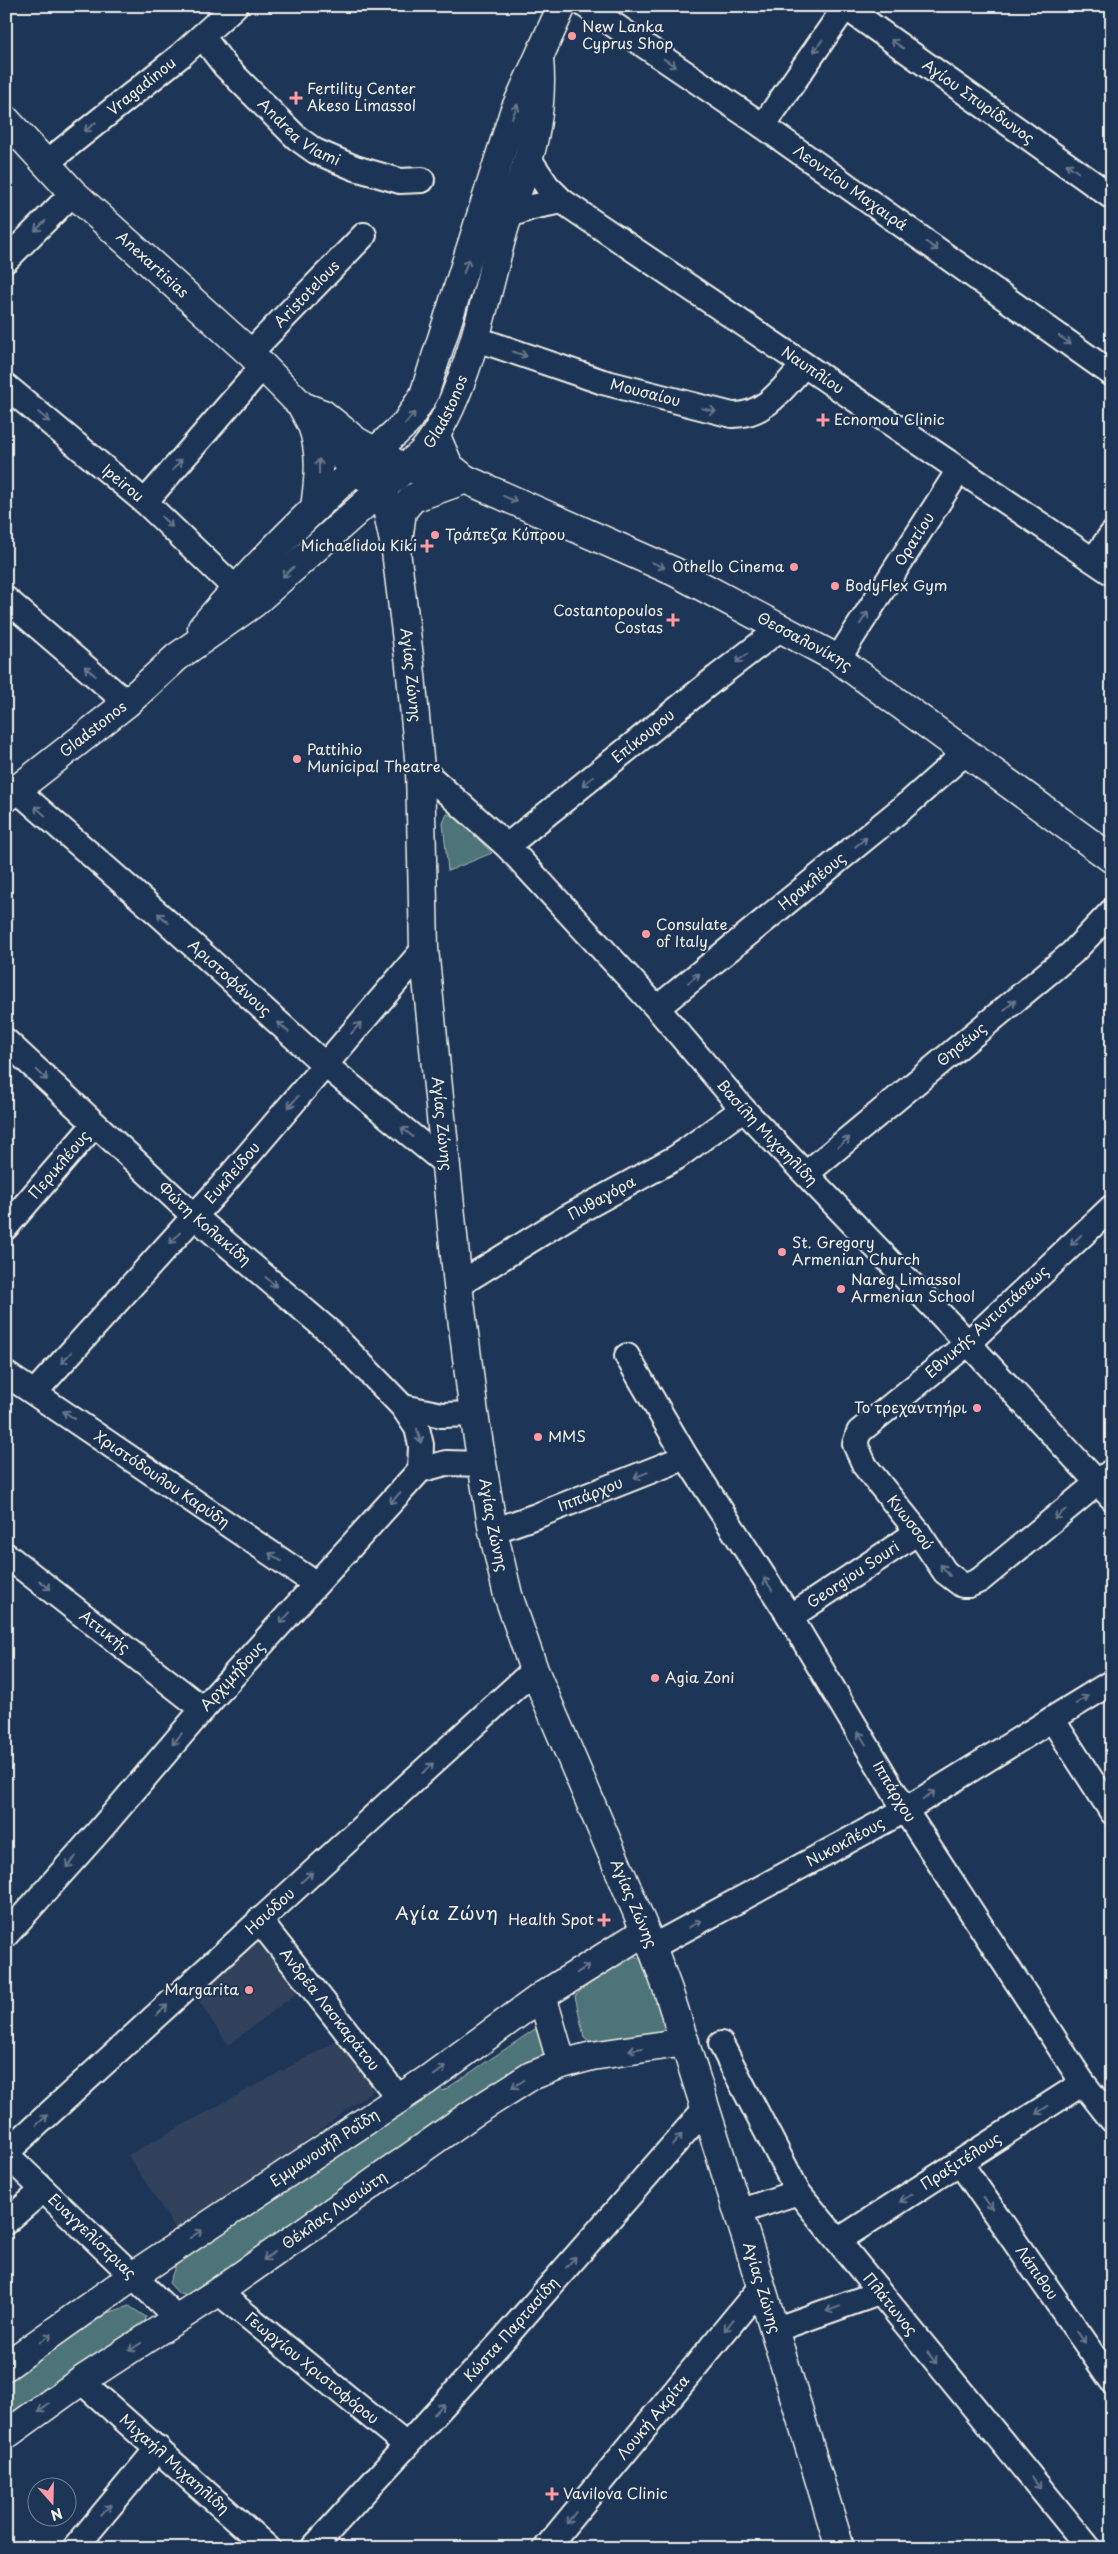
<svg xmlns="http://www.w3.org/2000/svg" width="1118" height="2554" viewBox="0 0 1118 2554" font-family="'Playpen Sans',sans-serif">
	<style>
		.built { fill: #30435c }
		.green { fill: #4e7579; stroke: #a1b3b0 }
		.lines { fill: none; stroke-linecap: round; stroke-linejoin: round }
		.minor-casing { stroke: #f4f1e8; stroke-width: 28 }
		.tertiary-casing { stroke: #f4f1e8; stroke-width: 31 }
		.secondary-casing { stroke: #f4f1e8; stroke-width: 31 }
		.minor { stroke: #1d3557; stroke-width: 24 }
		.tertiary { stroke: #1d3557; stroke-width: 28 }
		.secondary { stroke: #1d3557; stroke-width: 28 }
		.oneway { stroke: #68778a }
		.poi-dot { fill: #ff9aa2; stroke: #1d3557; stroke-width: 2 }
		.labels { text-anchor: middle; stroke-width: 4.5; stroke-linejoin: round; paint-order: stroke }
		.poi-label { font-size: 15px; fill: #f4f1e8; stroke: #1d3557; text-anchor: start }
		.street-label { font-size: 15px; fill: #f4f1e8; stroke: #1d3557 }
		.quarter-label { font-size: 18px; letter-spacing: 1px; fill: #f4f1e8; stroke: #1d3557 }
	</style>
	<rect width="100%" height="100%" fill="#1d3557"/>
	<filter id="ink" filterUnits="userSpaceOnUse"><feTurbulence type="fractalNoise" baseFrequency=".02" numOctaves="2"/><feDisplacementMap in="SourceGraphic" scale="10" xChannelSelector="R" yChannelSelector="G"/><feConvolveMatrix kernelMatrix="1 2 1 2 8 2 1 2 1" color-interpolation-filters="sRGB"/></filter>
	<g filter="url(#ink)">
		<g class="built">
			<path d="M252 1937 264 1939 305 1987 228 2045 193 1992Z"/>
			<path d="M353 2032 385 2081 180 2236 128 2155Z"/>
		</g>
		<g class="green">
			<path d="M447 814 456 816 492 853 448 871 443 823Z"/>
			<path d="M633 1956 640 1958 669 2027 651 2035 591 2042 584 2037 575 1996 586 1985Z"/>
			<path d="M535 2029 549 2050 533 2063 187 2295 179 2294 169 2283 175 2267 182 2259 436 2084 443 2091Z"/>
			<path d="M129 2306 146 2317 144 2326 6 2422V2383L107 2313Z"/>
		</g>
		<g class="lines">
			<defs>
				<g id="minor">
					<path id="s1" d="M586 6 763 126 1112 374"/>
					<path id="s2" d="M844 6 1112 197"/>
					<path id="s3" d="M202 36 225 66 297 138 315 151 355 168 400 181 422 180"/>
					<path d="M763 126 846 6"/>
					<path id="s4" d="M529 159 547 186 562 201 1112 573"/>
					<path id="s5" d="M45 164 180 56 235 6"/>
					<path d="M508 216 532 207 562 201"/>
					<path d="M6 260 73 193"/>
					<path id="s6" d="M474 338 603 382 732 415C765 416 783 388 804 365"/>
					<path id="s7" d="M250 353 364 235"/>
					<path id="s8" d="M6 386 145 502 235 588"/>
					<path d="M145 502 263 366"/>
					<path d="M1093 560 1112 534"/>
					<path d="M6 599 127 703"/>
					<path id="s9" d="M838 659 959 470"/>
					<path id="s10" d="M420 768 507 846 657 1008 743 1109 968 1343 1112 1498"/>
					<path id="s11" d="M17 790 163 918 324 1064 445 1163"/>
					<path id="s12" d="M507 846 717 677 781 628"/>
					<path id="s13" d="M657 1008 911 801 965 753"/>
					<path id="s14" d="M6 1041 194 1216 331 1333 403 1407 417 1428 421 1445 420 1470"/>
					<path id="s15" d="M807 1173 1072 953 1112 911"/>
					<path id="s16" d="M1112 1207 968 1343 859 1432 855 1444 865 1466 918 1532 945 1572 962 1585H969L980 1580 1112 1471"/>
					<path id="s17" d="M6 1227 94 1125"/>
					<path id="s18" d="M458 1285 566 1218 677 1157 743 1109"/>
					<path id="s19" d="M627 1356 686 1457 790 1617 905 1810 1083 2083 1112 2120"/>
					<path id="s20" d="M6 1374 316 1584"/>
					<path id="s21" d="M35 1392 220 1188 424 949"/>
					<path d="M403 1407 442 1415 474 1414"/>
					<path id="s22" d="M493 1531 536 1516 686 1457"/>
					<path id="s23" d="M6 1555 203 1709"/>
					<path id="s24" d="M790 1617 918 1532"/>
					<path d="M1052 1719 1112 1812"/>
					<path id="s25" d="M259 1920 399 2098"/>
					<path id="s26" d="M6 1935 99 1831 203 1709 420 1470 446 1463 483 1464"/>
					<path id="s27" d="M652 1947 905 1810 1112 1682"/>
					<path id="s28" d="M721 2044 798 2192 1089 2548"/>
					<path id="s29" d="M6 2153 534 1670"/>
					<path id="s30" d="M6 2154 178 2319"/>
					<path id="s31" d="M960 2163 1112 2381"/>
					<path d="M738 2212 798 2192"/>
					<path d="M6 2222 43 2190"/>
					<path id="s32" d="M839 2240 1083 2083"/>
					<path id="s33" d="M218 2292 406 2445"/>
					<path d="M774 2330 879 2293"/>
					<path id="s34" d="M81 2381 268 2548"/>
					<path d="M75 2548 158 2448"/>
					<path id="s35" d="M313 2548 501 2342 706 2108"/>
					<path id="s36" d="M546 2548 760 2288"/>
				</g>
				<g id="tertiary">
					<path id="s37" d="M6 120 73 193 250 353 302 406 312 425 356 470 374 483"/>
					<path id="s38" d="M302 406 323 414 356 441 404 468 465 479 675 572 838 659 1112 859"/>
					<path d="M397 549 402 511 413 498 461 481"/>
					<path d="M542 1996 562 2064"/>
					<path id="s39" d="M6 2366 134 2275 427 2080 542 1996 644 1932"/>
					<path id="s40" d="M6 2435 81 2381 218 2292 473 2113 531 2076 562 2064 592 2056 685 2042"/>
				</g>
				<g id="secondary">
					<path d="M312 425C322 453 319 478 315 508"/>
					<path d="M436 436 449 466 465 479"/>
					<path id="s41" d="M375 452 396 551 410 665 420 768 424 949 458 1285 474 1414 493 1531 508 1595 534 1670 652 1947 668 1990 752 2256 840 2548"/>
					<path d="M202 628C264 554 335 488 406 423L424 395 514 112 562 6"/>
					<path id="s42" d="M6 798 127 703 177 657 254 603 423 452C466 401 485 297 503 232 510 207 521 185 528 160 538 129 542 91 539 59"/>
				</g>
			</defs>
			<use href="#minor" class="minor-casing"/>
			<use href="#tertiary" class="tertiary-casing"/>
			<use href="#secondary" class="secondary-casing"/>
			<use href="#minor" class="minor"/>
			<use href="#tertiary" class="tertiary"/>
			<use href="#secondary" class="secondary"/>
		</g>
		<defs><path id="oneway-shaft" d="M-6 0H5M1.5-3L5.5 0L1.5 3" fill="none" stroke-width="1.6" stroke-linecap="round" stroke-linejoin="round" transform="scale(1.25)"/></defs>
		<g class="oneway">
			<use href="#oneway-shaft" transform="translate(897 44) rotate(-145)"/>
			<use href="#oneway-shaft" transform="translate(818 46) rotate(125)"/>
			<use href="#oneway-shaft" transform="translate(670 63) rotate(34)"/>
			<use href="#oneway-shaft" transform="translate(515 111) rotate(-68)"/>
			<use href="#oneway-shaft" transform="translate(90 127) rotate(141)"/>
			<use href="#oneway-shaft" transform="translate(1072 168) rotate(-145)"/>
			<use href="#oneway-shaft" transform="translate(40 226) rotate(135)"/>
			<use href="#oneway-shaft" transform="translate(932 246) rotate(35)"/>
			<use href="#oneway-shaft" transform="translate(466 266) rotate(-72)"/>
			<use href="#oneway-shaft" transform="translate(1065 340) rotate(35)"/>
			<use href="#oneway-shaft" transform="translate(520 354) rotate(19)"/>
			<use href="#oneway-shaft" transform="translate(709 410) rotate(14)"/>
			<use href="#oneway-shaft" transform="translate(44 417) rotate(40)"/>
			<use href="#oneway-shaft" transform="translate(410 418) rotate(-50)"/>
			<use href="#oneway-shaft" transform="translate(177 465) rotate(-49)"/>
			<use href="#oneway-shaft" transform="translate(319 466) rotate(-91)"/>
			<use href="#oneway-shaft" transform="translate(510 499) rotate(24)"/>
			<use href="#oneway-shaft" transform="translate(167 522) rotate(44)"/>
			<use href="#oneway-shaft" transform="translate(658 565) rotate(24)"/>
			<use href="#oneway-shaft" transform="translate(288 572) rotate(138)"/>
			<use href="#oneway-shaft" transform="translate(864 618) rotate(-57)"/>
			<use href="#oneway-shaft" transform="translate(742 658) rotate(143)"/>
			<use href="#oneway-shaft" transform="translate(90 671) rotate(-139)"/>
			<use href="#oneway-shaft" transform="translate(588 781) rotate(141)"/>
			<use href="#oneway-shaft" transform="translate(40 811) rotate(-138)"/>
			<use href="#oneway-shaft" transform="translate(861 842) rotate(-39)"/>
			<use href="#oneway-shaft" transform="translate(163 918) rotate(-138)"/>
			<use href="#oneway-shaft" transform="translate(694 978) rotate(-39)"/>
			<use href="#oneway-shaft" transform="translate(1010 1005) rotate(-40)"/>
			<use href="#oneway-shaft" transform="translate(283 1027) rotate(-138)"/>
			<use href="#oneway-shaft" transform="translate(356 1028) rotate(-49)"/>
			<use href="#oneway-shaft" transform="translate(42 1075) rotate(44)"/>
			<use href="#oneway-shaft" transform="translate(293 1102) rotate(130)"/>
			<use href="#oneway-shaft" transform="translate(407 1132) rotate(-141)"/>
			<use href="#oneway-shaft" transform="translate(844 1142) rotate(-40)"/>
			<use href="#oneway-shaft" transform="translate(175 1238) rotate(132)"/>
			<use href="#oneway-shaft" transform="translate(1076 1240) rotate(136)"/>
			<use href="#oneway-shaft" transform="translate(271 1282) rotate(41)"/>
			<use href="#oneway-shaft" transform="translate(66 1358) rotate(132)"/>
			<use href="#oneway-shaft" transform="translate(69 1415) rotate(-146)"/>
			<use href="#oneway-shaft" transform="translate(419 1436) rotate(75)"/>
			<use href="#oneway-shaft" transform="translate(641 1475) rotate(158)"/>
			<use href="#oneway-shaft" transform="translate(395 1498) rotate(133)"/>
			<use href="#oneway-shaft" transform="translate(1060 1514) rotate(141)"/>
			<use href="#oneway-shaft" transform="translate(275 1557) rotate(-146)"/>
			<use href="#oneway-shaft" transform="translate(945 1570) rotate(-130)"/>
			<use href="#oneway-shaft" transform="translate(768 1584) rotate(-123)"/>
			<use href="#oneway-shaft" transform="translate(45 1585) rotate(38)"/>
			<use href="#oneway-shaft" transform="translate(285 1618) rotate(132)"/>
			<use href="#oneway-shaft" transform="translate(1082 1700) rotate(-32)"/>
			<use href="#oneway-shaft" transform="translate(862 1738) rotate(-121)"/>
			<use href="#oneway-shaft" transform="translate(177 1739) rotate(130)"/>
			<use href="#oneway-shaft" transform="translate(428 1768) rotate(-42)"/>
			<use href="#oneway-shaft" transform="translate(929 1795) rotate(-32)"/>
			<use href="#oneway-shaft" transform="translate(71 1862) rotate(132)"/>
			<use href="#oneway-shaft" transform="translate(307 1877) rotate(-42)"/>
			<use href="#oneway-shaft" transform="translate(695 1924) rotate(-28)"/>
			<use href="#oneway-shaft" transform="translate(583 1969) rotate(-33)"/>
			<use href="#oneway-shaft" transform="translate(162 2010) rotate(-43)"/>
			<use href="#oneway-shaft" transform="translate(636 2049) rotate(172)"/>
			<use href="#oneway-shaft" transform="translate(440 2071) rotate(-36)"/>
			<use href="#oneway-shaft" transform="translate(518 2084) rotate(148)"/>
			<use href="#oneway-shaft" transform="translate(1042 2110) rotate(147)"/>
			<use href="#oneway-shaft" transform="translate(42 2120) rotate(-43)"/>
			<use href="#oneway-shaft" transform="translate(677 2140) rotate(-49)"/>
			<use href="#oneway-shaft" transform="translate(906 2198) rotate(148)"/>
			<use href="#oneway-shaft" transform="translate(988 2203) rotate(55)"/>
			<use href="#oneway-shaft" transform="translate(196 2234) rotate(-34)"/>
			<use href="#oneway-shaft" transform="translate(269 2256) rotate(145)"/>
			<use href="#oneway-shaft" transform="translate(571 2262) rotate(-49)"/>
			<use href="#oneway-shaft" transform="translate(833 2309) rotate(160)"/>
			<use href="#oneway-shaft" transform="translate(729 2325) rotate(129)"/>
			<use href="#oneway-shaft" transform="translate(1081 2337) rotate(55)"/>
			<use href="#oneway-shaft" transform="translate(46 2338) rotate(-35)"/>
			<use href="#oneway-shaft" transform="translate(135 2347) rotate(147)"/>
			<use href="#oneway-shaft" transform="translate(932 2358) rotate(51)"/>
			<use href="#oneway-shaft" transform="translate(44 2408) rotate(144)"/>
			<use href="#oneway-shaft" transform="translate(439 2409) rotate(-47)"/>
			<use href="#oneway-shaft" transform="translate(1036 2483) rotate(51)"/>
			<use href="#oneway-shaft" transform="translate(106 2510) rotate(-50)"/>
			<use href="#oneway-shaft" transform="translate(571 2518) rotate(129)"/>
		</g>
	</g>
	<g class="poi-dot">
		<circle cx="572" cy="36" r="5"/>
		<path d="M293.5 90.5h5v5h5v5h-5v5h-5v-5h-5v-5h5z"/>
		<path d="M820.5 412.5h5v5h5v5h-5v5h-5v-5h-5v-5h5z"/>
		<circle cx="435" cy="535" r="5"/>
		<path d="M424.5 538.5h5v5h5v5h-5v5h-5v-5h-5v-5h5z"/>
		<circle cx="794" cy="567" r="5"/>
		<circle cx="835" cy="586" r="5"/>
		<path d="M670.5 612.5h5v5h5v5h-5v5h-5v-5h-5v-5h5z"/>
		<circle cx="297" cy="759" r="5"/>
		<circle cx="646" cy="934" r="5"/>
		<circle cx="782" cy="1252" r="5"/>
		<circle cx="841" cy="1289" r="5"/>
		<circle cx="977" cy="1408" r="5"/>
		<circle cx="538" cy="1437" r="5"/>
		<circle cx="655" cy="1678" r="5"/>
		<path d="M601.5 1912.5h5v5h5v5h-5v5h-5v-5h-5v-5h5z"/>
		<circle cx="249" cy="1990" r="5"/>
		<path d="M549.5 2486.5h5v5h5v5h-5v5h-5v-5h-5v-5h5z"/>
	</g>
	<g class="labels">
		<g class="poi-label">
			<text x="582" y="32">New Lanka<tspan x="582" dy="17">Cyprus Shop</tspan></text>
			<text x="307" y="94">Fertility Center<tspan x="307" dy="17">Akeso Limassol</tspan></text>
			<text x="834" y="425">Ecnomou Clinic</text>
			<text x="445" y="540">Τράπεζα Κύπρου</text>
			<text x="417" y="551" text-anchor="end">Michaelidou Kiki</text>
			<text x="784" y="572" text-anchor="end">Othello Cinema</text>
			<text x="845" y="591">BodyFlex Gym</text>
			<text x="663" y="616" text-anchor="end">Costantopoulos<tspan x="663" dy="17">Costas</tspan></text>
			<text x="307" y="755">Pattihio<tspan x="307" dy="17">Municipal Theatre</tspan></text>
			<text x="656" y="930">Consulate<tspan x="656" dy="17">of Italy</tspan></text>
			<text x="792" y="1248">St. Gregory<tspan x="792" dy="17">Armenian Church</tspan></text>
			<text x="851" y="1285">Nareg Limassol<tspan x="851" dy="17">Armenian School</tspan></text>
			<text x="967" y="1413" text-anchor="end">Το τρεχαντηήρι</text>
			<text x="548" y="1442">MMS</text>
			<text x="665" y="1683">Agia Zoni</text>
			<text x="594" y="1925" text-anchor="end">Health Spot</text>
			<text x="239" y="1995" text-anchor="end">Margarita</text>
			<text x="563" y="2499">Vavilova Clinic</text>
		</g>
		<g class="street-label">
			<text dy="5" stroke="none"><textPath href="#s5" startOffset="124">Vragadinou</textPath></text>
			<text dy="5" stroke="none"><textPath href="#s2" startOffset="165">Αγίου Σπυρίδωνος</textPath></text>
			<text dy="5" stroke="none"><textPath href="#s3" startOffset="138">Andrea Vlami</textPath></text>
			<text dy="5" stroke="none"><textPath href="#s1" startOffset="321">Λεοντίου Μαχαιρά</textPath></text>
			<text dy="5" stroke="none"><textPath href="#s37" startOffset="206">Anexartisias</textPath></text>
			<text dy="5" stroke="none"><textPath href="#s7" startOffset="82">Aristotelous</textPath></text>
			<text dy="5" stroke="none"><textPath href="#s4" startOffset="356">Ναυπλίου</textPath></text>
			<text dy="5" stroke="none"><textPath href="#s6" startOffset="180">Μουσαίου</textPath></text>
			<text dy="5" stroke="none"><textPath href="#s42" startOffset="589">Gladstonos</textPath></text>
			<text dy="5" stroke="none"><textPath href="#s8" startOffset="152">Ipeirou</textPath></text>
			<text dy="5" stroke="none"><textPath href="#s9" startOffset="142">Ορατίου</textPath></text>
			<text dy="5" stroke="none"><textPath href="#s38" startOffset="559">Θεσσαλονίκης</textPath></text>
			<text dy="5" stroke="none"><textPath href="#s41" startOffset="226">Αγίας Ζώνης</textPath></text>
			<text dy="5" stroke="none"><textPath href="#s42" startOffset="111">Gladstonos</textPath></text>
			<text dy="5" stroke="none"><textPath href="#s12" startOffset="175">Επίκουρου</textPath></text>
			<text dy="5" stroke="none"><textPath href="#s13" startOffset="200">Ηρακλέους</textPath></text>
			<text dy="5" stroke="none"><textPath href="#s11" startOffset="284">Αριστοφάνους</textPath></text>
			<text dy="5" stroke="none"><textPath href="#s15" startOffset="201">Θησέως</textPath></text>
			<text dy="5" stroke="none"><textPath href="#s41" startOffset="676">Αγίας Ζώνης</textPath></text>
			<text dy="5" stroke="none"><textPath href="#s10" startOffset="504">Βασίλη Μιχαηλίδη</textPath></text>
			<text dy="5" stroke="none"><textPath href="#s17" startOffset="82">Περικλέους</textPath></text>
			<text dy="5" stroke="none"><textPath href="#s21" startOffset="295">Ευκλείδου</textPath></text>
			<text dy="5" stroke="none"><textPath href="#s18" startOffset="168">Πυθαγόρα</textPath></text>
			<text dy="5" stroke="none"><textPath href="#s14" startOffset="270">Φώτη Κολακίδη</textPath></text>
			<text transform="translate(987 1322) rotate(-42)" y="5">Εθνικής Αντιστάσεως</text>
			<text dy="5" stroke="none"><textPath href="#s20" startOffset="188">Χριστόδουλου Καρύδη</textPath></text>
			<text dy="5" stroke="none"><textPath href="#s22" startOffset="104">Ιππάρχου</textPath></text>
			<text dy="5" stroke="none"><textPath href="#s16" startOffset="448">Κνωσσού</textPath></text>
			<text dy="5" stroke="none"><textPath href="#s41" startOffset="1081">Αγίας Ζώνης</textPath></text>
			<text dy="5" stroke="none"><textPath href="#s24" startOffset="76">Georgiou Souri</textPath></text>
			<text dy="5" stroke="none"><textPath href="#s23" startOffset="125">Αττικής</textPath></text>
			<text dy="5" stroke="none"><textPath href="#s26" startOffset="344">Αρχιμήδους</textPath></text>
			<text dy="5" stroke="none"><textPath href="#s19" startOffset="511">Ιππάρχου</textPath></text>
			<text dy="5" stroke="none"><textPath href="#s27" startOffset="220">Νικοκλέους</textPath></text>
			<text dy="5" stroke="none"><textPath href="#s41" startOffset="1486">Αγίας Ζώνης</textPath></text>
			<text dy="5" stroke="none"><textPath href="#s29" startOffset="358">Ησιόδου</textPath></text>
			<text dy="5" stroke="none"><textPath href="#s25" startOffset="114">Ανδρέα Λασκαράτου</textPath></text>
			<text dy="5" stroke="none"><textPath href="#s39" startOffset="386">Εμμανουήλ Ροΐδη</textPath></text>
			<text dy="5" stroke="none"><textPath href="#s32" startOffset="145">Πραξιτέλους</textPath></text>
			<text dy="5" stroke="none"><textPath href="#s40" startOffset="398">Θέκλας Λυσιώτη</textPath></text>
			<text dy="5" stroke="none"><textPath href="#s30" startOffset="119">Ευαγγελίστριας</textPath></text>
			<text dy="5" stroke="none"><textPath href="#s31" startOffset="134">Λάπιθου</textPath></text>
			<text dy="5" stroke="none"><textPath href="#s41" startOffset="1891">Αγίας Ζώνης</textPath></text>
			<text dy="5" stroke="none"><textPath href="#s28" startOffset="312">Πλάτωνος</textPath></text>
			<text dy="5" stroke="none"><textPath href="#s35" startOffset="295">Κώστα Παρτασίδη</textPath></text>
			<text dy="5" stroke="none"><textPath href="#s33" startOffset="121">Γεωργίου Χριστοφόρου</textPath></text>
			<text dy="5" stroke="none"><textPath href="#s36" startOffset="169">Λουκή Ακρίτα</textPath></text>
			<text dy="5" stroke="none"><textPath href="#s34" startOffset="125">Μιχαήλ Μιχαηλίδη</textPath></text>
		</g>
		<g class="quarter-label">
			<text x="447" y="1920">Αγία Ζώνη</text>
		</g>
	</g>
	<rect width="1118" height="2554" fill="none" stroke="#1d3557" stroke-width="25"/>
	<rect x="12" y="12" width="1093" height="2529" fill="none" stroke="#f4f1e8" stroke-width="2" filter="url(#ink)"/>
	<g transform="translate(52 2502) rotate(160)"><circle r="24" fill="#1d3557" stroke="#738091"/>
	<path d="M0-4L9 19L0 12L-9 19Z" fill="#ff9aa2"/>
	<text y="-8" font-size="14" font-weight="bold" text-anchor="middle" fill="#f4f1e8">N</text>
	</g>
</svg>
